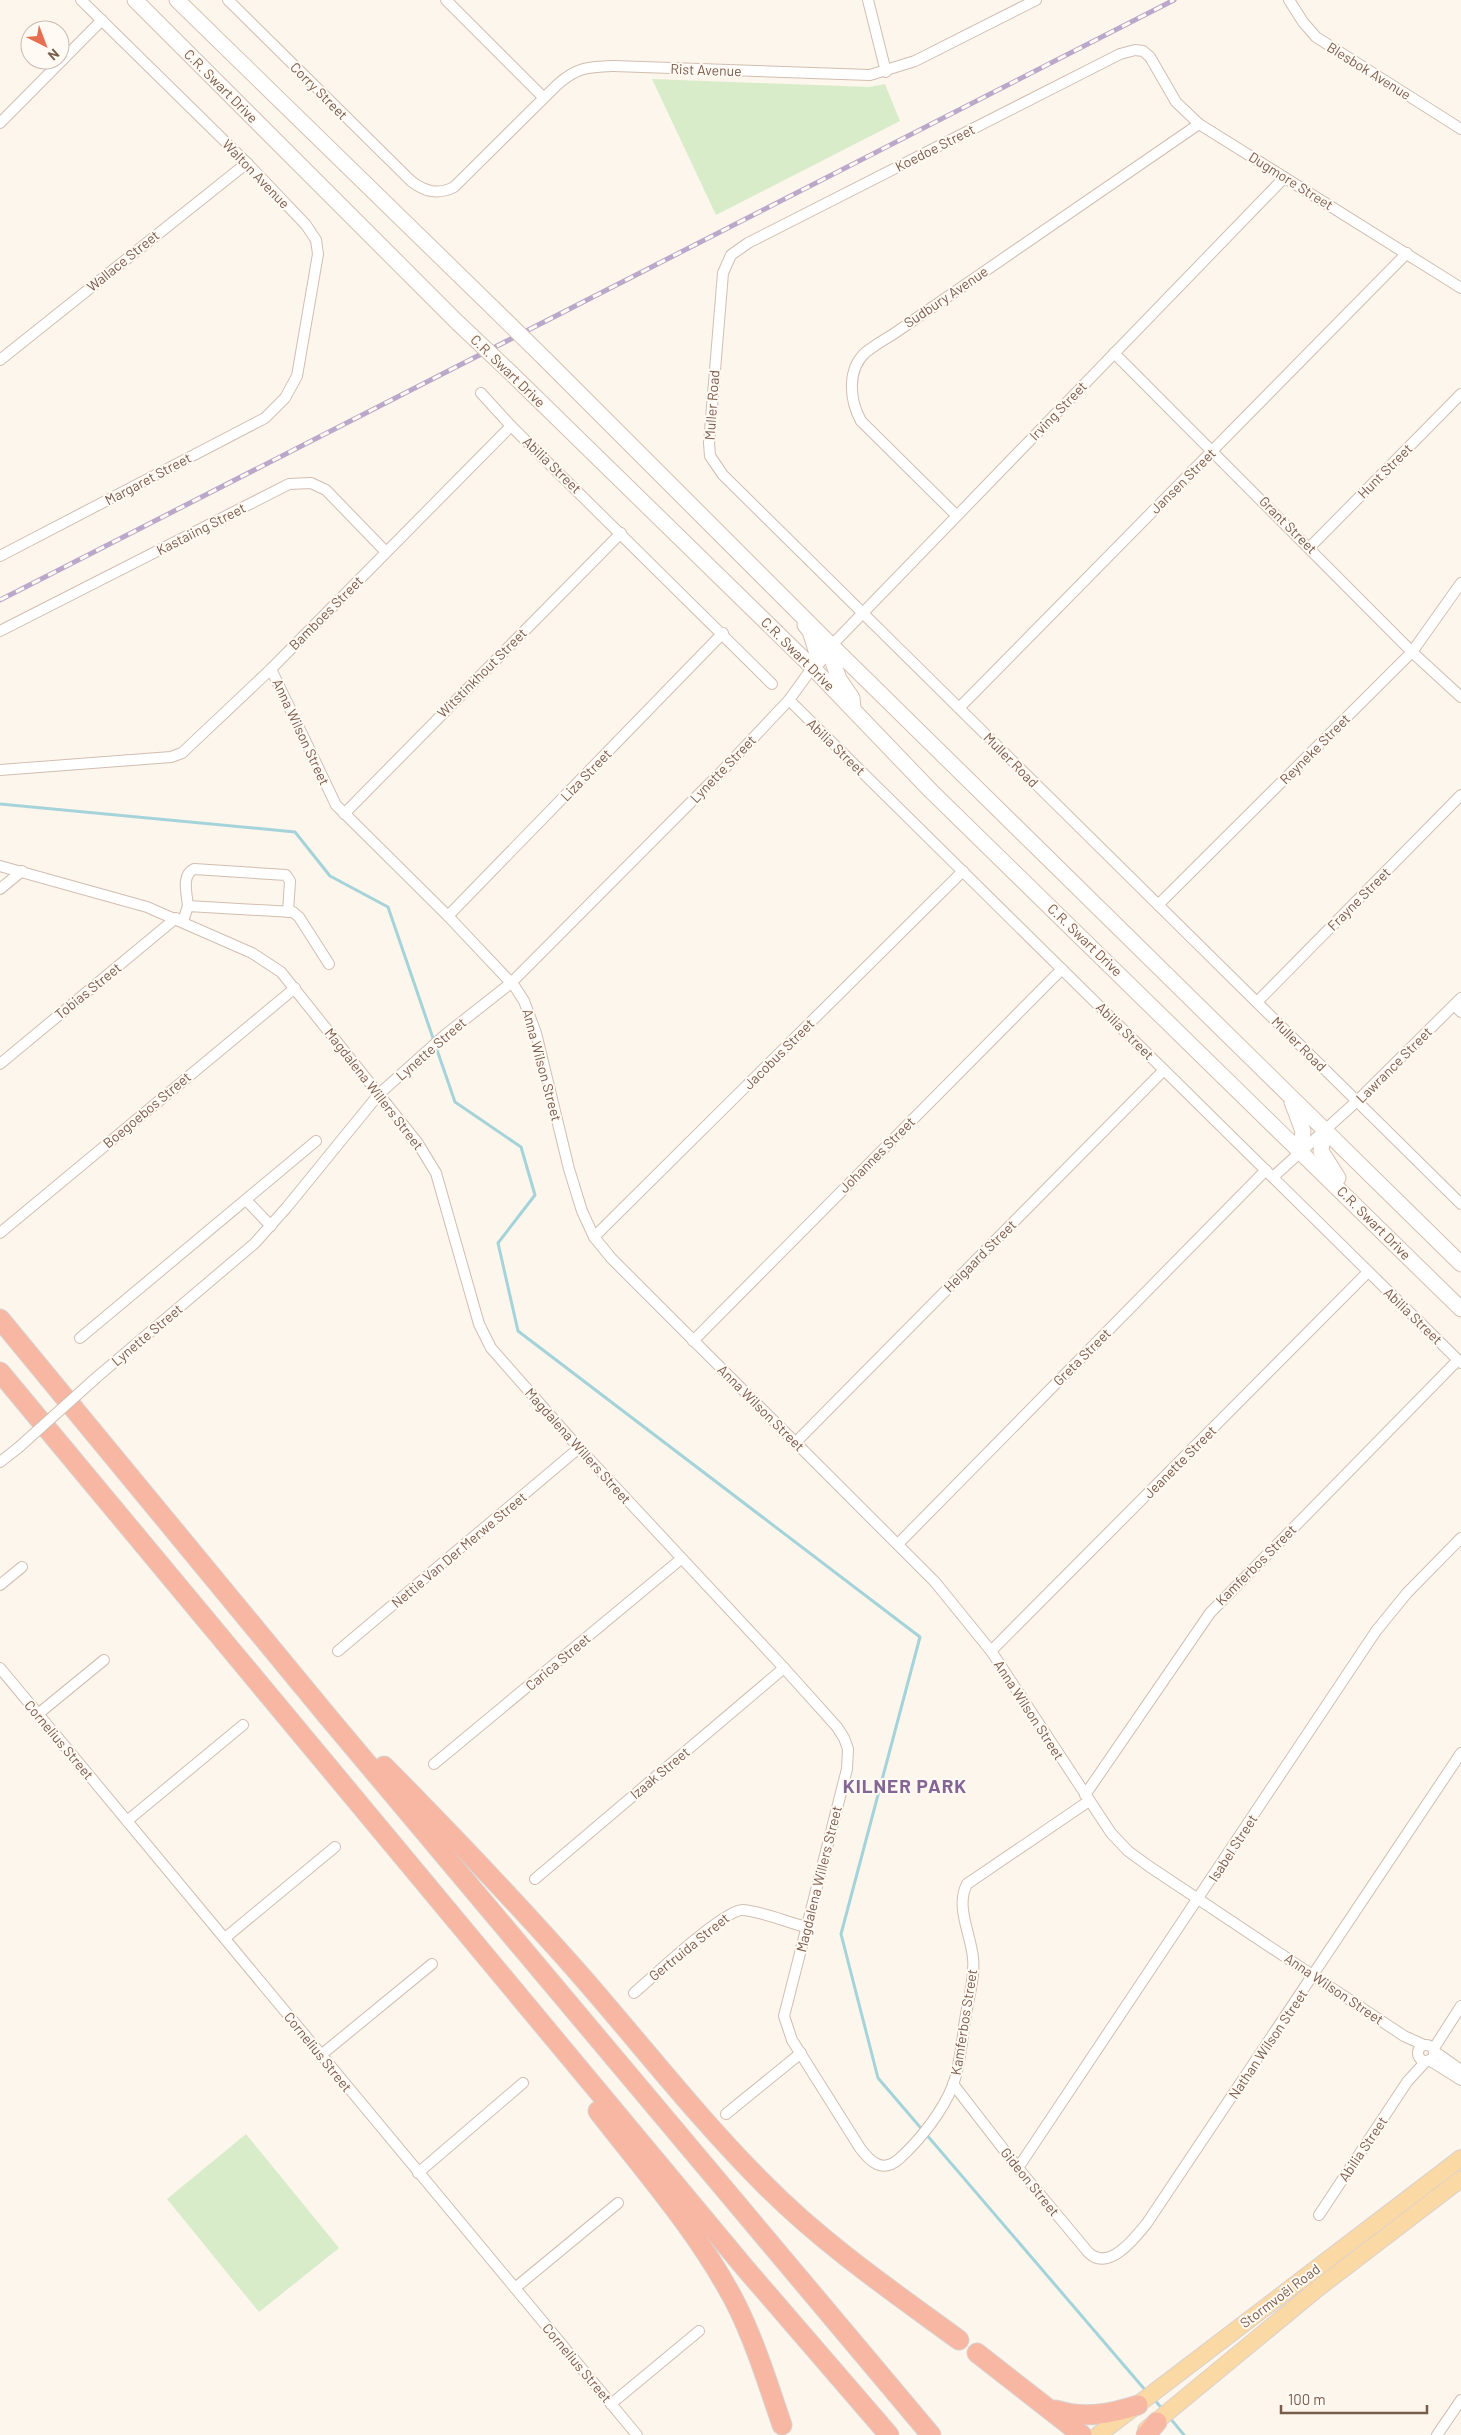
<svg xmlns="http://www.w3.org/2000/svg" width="1461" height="2435" viewBox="0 0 1461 2435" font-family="Barlow,sans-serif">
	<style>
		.green { fill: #d8ecc9 }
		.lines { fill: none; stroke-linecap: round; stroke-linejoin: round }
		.stream { stroke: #a5d3da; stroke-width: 3 }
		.street-casing { stroke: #d1beb0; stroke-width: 12 }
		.secondary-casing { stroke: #d6c0b0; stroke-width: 17 }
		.primary-casing { stroke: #dad1cd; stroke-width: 18 }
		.highway-casing { stroke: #dad1cd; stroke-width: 21 }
		.street { stroke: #fff; stroke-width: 10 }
		.secondary { stroke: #fff; stroke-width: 15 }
		.primary { stroke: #fbd9a5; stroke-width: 16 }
		.highway { stroke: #f7b7a3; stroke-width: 19 }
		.rail-casing { stroke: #b9a8c9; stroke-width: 5 }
		.rail { stroke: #fffaf3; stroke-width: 3; stroke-dasharray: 9; stroke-linecap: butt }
		.street-bridge-casing { stroke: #d1beb0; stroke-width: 12; stroke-linecap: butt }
		.secondary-bridge-casing { stroke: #d6c0b0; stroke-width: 17; stroke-linecap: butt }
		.street-bridge { stroke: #fff; stroke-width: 10 }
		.secondary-bridge { stroke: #fff; stroke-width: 15 }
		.labels { text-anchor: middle; stroke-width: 4; stroke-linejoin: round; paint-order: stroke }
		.street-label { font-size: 14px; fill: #7a5c4d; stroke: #fffaf3 }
		.district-label { font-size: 19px; font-weight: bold; letter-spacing: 1px; fill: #846695; stroke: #fffaf3 }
	</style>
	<rect width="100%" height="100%" fill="#fdf6ec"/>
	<g class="green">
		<path d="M652 79 869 87 885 84 900 121 716 215Z"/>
		<path d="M246 2134 339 2248 259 2312 167 2199Z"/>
	</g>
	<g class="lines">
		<g class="stream">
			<path d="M0 804 295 832 330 876 388 907 434 1041"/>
			<path d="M436 1047 455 1102 521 1147 535 1195 498 1243 518 1331 920 1637 841 1934 878 2078 1146 2391"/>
			<path d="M1154 2399 1163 2410"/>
			<path d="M1170 2418 1184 2435"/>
		</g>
		<defs>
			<g id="street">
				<path d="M228 0 411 181C425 192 438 195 454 187L557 85C577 67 588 67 614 66L870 75 915 61 1036 0"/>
				<path d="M446 0 543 97"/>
				<path d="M868 0 886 72"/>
				<path d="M1289 0 1303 22 1316 37 1461 129"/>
				<path d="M0 123 102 20"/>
				<path d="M1461 288 1199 124 1176 102 1150 57 1143 51 1135 50 1120 54 748 243 731 255 723 273 709 443 710 456 723 475 1461 1204"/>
				<path d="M1114 353 1412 652 1461 697"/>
				<path d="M0 360 247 163"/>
				<path d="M481 393 511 426 772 684"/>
				<path d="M956 515 861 421C850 401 846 370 866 352 874 346 883 340 892 335L1199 124"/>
				<path d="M1310 547 1461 394"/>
				<path d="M0 556 265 418 285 398 297 376 318 254 316 240 306 225 247 163 81 0"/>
				<path d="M0 631 289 484 311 483 326 490 386 552"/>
				<path d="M828 649 1284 178"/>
				<path d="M271 669 336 805 448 916 515 987 524 1001 536 1033 569 1169 582 1211 594 1237 612 1259 935 1582 991 1651 1111 1833 1128 1851 1150 1867 1404 2036 1424 2045"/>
				<path d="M789 700 1461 1363"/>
				<path d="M959 708 1407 253"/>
				<path d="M0 770 171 757 182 753 271 669 511 426"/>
				<path d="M344 814 621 533"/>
				<path d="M0 866 147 907 252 953 281 972 417 1142 436 1173 479 1324 491 1348 579 1448 784 1668 837 1727 844 1738 848 1749 847 1769 784 2016 792 2040 860 2148C871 2163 883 2173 899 2159 920 2140 943 2111 953 2085 961 2063 962 2037 966 2014 969 1996 975 1977 973 1958 971 1935 955 1906 967 1884L1089 1801"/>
				<path d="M0 889 22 871"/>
				<path d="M1158 905 1412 652 1461 583"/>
				<path d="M188 906C187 894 181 875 194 869L286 875 290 881 288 912"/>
				<path d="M448 916 723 633"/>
				<path d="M183 921 188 906 293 912 299 917 329 964"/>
				<path d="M1257 1002 1461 795"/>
				<path d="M1454 1005 1461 1012"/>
				<path d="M0 1064 176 918"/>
				<path d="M1273 1177 1357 1101 1461 998"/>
				<path d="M246 1200 271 1226"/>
				<path d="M0 1233 295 988"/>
				<path d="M594 1237 963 871"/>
				<path d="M80 1338 316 1141"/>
				<path d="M693 1341 1062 969"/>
				<path d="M97 1377 255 1243 287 1207 379 1094 445 1035 511 983 722 771 789 700 815 664"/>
				<path d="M796 1442 1164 1070"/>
				<path d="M0 1462 18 1448"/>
				<path d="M898 1544 1266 1170"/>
				<path d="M0 1585 22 1567"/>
				<path d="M338 1651 579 1448"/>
				<path d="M991 1651 1368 1272"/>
				<path d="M0 1668 637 2435"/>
				<path d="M38 1714 104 1660"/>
				<path d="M434 1764 681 1559"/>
				<path d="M1085 1795 1210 1613 1458 1360"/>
				<path d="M127 1821 243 1725"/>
				<path d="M535 1879 784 1668"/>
				<path d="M225 1938 335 1847"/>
				<path d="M634 1993C652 1978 724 1909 743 1910 764 1912 786 1922 806 1927"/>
				<circle cx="1426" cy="2053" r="8"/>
				<path d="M1434 2048 1461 2006"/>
				<path d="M1434 2051 1461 2070"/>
				<path d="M321 2055 432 1964"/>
				<path d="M1429 2060 1461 2080"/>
				<path d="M953 2084 1018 2168 1088 2252C1108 2273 1135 2238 1147 2223L1461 1753"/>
				<path d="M726 2114 801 2053"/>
				<path d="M1018 2168 1376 1631 1407 1593 1461 1538"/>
				<path d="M418 2173 523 2083"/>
				<path d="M1319 2215 1407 2082 1426 2061"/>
				<path d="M515 2288 618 2203"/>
				<path d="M611 2404 699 2331"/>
				<path d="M1437 2435 1461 2400"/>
			</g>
			<g id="secondary">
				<path d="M135 0 458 323"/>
				<path d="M177 0 493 308"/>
				<path d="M545 359 831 645 1461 1264"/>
				<path d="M512 374 813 668 931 791 1461 1309"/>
				<path d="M805 625 810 631 819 660"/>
				<path d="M828 648 839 679 852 698 853 709"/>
				<path d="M1292 1102 1303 1131 1301 1151"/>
				<path d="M1324 1130 1321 1151 1338 1178"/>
			</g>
			<g id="primary">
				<path d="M1146 2430 1317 2289 1461 2179"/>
				<path d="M1098 2435 1461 2158"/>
			</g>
			<g id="highway">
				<path d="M0 1319 329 1718 931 2435"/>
				<path d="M0 1372 745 2268 889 2435"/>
				<path d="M384 1766C452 1835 519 1905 583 1978 643 2047 699 2119 764 2184 822 2243 892 2291 959 2340"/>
				<path d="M598 2111C646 2173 700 2234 736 2304 755 2342 768 2384 782 2425"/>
				<path d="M977 2353 1082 2435"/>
				<path d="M1056 2410C1085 2419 1110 2414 1138 2405"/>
				<path d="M1146 2435 1157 2422"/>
			</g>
		</defs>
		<use href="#street" class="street-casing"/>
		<use href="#secondary" class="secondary-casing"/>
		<use href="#primary" class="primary-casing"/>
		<use href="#highway" class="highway-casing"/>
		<use href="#street" class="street"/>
		<use href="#secondary" class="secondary"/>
		<use href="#primary" class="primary"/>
		<use href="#highway" class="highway"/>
		<defs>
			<path id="rail" d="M0 600 1174 0"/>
		</defs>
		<use href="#rail" class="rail-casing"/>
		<use href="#rail" class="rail"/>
		<defs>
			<path id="street-bridge" d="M18 1448 97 1377"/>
			<g id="secondary-bridge">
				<path d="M493 308 545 359"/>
				<path d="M458 323 512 374"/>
			</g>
		</defs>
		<use href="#street-bridge" class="street-bridge-casing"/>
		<use href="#secondary-bridge" class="secondary-bridge-casing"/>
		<use href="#street-bridge" class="street-bridge"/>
		<use href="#secondary-bridge" class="secondary-bridge"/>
	</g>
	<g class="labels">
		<g class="street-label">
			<text transform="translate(706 70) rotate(2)" y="5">Rist Avenue</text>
			<text transform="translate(1369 71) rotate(32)" y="5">Blesbok Avenue</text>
			<text transform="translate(221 86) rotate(45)" y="5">C.R. Swart Drive</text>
			<text transform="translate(319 91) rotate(45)" y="5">Corry Street</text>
			<text transform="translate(935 148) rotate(-27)" y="5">Koedoe Street</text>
			<text transform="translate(256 174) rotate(46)" y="5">Walton Avenue</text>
			<text transform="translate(1291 181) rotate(32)" y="5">Dugmore Street</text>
			<text transform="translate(123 261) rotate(-39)" y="5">Wallace Street</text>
			<text transform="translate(946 297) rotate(-34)" y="5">Sudbury Avenue</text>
			<text transform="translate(508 371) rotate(44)" y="5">C.R. Swart Drive</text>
			<text transform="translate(712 405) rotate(-86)" y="5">Muller Road</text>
			<text transform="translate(1058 411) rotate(-46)" y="5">Irving Street</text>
			<text transform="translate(552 465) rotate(44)" y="5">Abilia Street</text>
			<text transform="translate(1385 471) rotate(-45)" y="5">Hunt Street</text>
			<text transform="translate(148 479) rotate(-28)" y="5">Margaret Street</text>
			<text transform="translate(1183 481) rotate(-45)" y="5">Jansen Street</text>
			<text transform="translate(1288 525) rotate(45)" y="5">Grant Street</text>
			<text transform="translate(201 529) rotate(-27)" y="5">Kastaiing Street</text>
			<text transform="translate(326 613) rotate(-45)" y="5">Bamboes Street</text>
			<text transform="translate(798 654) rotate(45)" y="5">C.R. Swart Drive</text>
			<text transform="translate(482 673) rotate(-45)" y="5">Witstinkhout Street</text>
			<text transform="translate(301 732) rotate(65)" y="5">Anna Wilson Street</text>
			<text transform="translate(836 747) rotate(44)" y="5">Abilia Street</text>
			<text transform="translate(1315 749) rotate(-45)" y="5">Reyneke Street</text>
			<text transform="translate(1011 760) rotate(45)" y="5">Muller Road</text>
			<text transform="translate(723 769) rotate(-46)" y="5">Lynette Street</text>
			<text transform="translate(586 775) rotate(-46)" y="5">Liza Street</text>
			<text transform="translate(1359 899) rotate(-45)" y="5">Frayne Street</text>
			<text transform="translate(1085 940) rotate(44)" y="5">C.R. Swart Drive</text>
			<text transform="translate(88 991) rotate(-39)" y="5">Tobias Street</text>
			<text transform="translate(1125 1031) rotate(45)" y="5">Abilia Street</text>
			<text transform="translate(1299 1044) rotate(45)" y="5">Muller Road</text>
			<text transform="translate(431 1049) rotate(-41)" y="5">Lynette Street</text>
			<text transform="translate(779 1054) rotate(-45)" y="5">Jacobus Street</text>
			<text transform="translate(542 1065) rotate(75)" y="5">Anna Wilson Street</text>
			<text transform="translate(1394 1065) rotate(-45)" y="5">Lawrance Street</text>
			<text transform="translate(374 1089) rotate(52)" y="5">Magdalena Willers Street</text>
			<text transform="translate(147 1110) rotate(-40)" y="5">Boegoebos Street</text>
			<text transform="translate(877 1155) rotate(-45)" y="5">Johannes Street</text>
			<text transform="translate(1374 1223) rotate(45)" y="5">C.R. Swart Drive</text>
			<text transform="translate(980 1256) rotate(-45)" y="5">Helgaard Street</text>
			<text transform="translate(1413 1316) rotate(44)" y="5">Abilia Street</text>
			<text transform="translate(147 1335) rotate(-40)" y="5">Lynette Street</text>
			<text transform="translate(1082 1357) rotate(-45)" y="5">Greta Street</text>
			<text transform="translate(761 1408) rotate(45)" y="5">Anna Wilson Street</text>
			<text transform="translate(578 1446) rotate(48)" y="5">Magdalena Willers Street</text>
			<text transform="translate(1180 1462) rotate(-45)" y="5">Jeanette Street</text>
			<text transform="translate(459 1550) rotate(-40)" y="5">Nettie Van Der Merwe Street</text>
			<text transform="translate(1256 1565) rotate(-45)" y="5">Kamferbos Street</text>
			<text transform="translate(558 1662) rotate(-40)" y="5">Carica Street</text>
			<text transform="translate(1029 1710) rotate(57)" y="5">Anna Wilson Street</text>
			<text transform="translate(59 1740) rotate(50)" y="5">Cornelius Street</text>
			<text transform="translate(660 1773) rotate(-40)" y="5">Izaak Street</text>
			<text transform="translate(1233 1848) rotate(-57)" y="5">Isabel Street</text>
			<text transform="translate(819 1879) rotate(-76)" y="5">Magdalena Willers Street</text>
			<text transform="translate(689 1947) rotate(-39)" y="5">Gertruida Street</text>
			<text transform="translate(1334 1989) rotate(34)" y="5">Anna Wilson Street</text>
			<text transform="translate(964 2022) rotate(-81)" y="5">Kamferbos Street</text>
			<text transform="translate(1268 2044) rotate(-56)" y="5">Nathan Wilson Street</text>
			<text transform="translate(318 2052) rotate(51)" y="5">Cornelius Street</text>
			<text transform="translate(1363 2149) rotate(-56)" y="5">Abilia Street</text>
			<text transform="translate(1030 2182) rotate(51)" y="5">Gideon Street</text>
			<text transform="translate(1280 2296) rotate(-37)" y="5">Stormvoël Road</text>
			<text transform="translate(577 2363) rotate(50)" y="5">Cornelius Street</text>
		</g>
		<g class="district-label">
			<text x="905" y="1793">KILNER PARK</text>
		</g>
	</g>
	<g transform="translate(45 45) rotate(138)"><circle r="24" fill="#fffaf3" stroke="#cabbb1"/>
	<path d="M0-4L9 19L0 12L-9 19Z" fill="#e76f51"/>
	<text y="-8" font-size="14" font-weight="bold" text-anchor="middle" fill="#7a5c4d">N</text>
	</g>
	<path d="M1281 2405v8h146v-8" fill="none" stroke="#7a5c4d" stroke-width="2.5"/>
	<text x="1288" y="2405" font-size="15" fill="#7a5c4d" stroke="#fffaf3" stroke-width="4" paint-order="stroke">100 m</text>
</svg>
